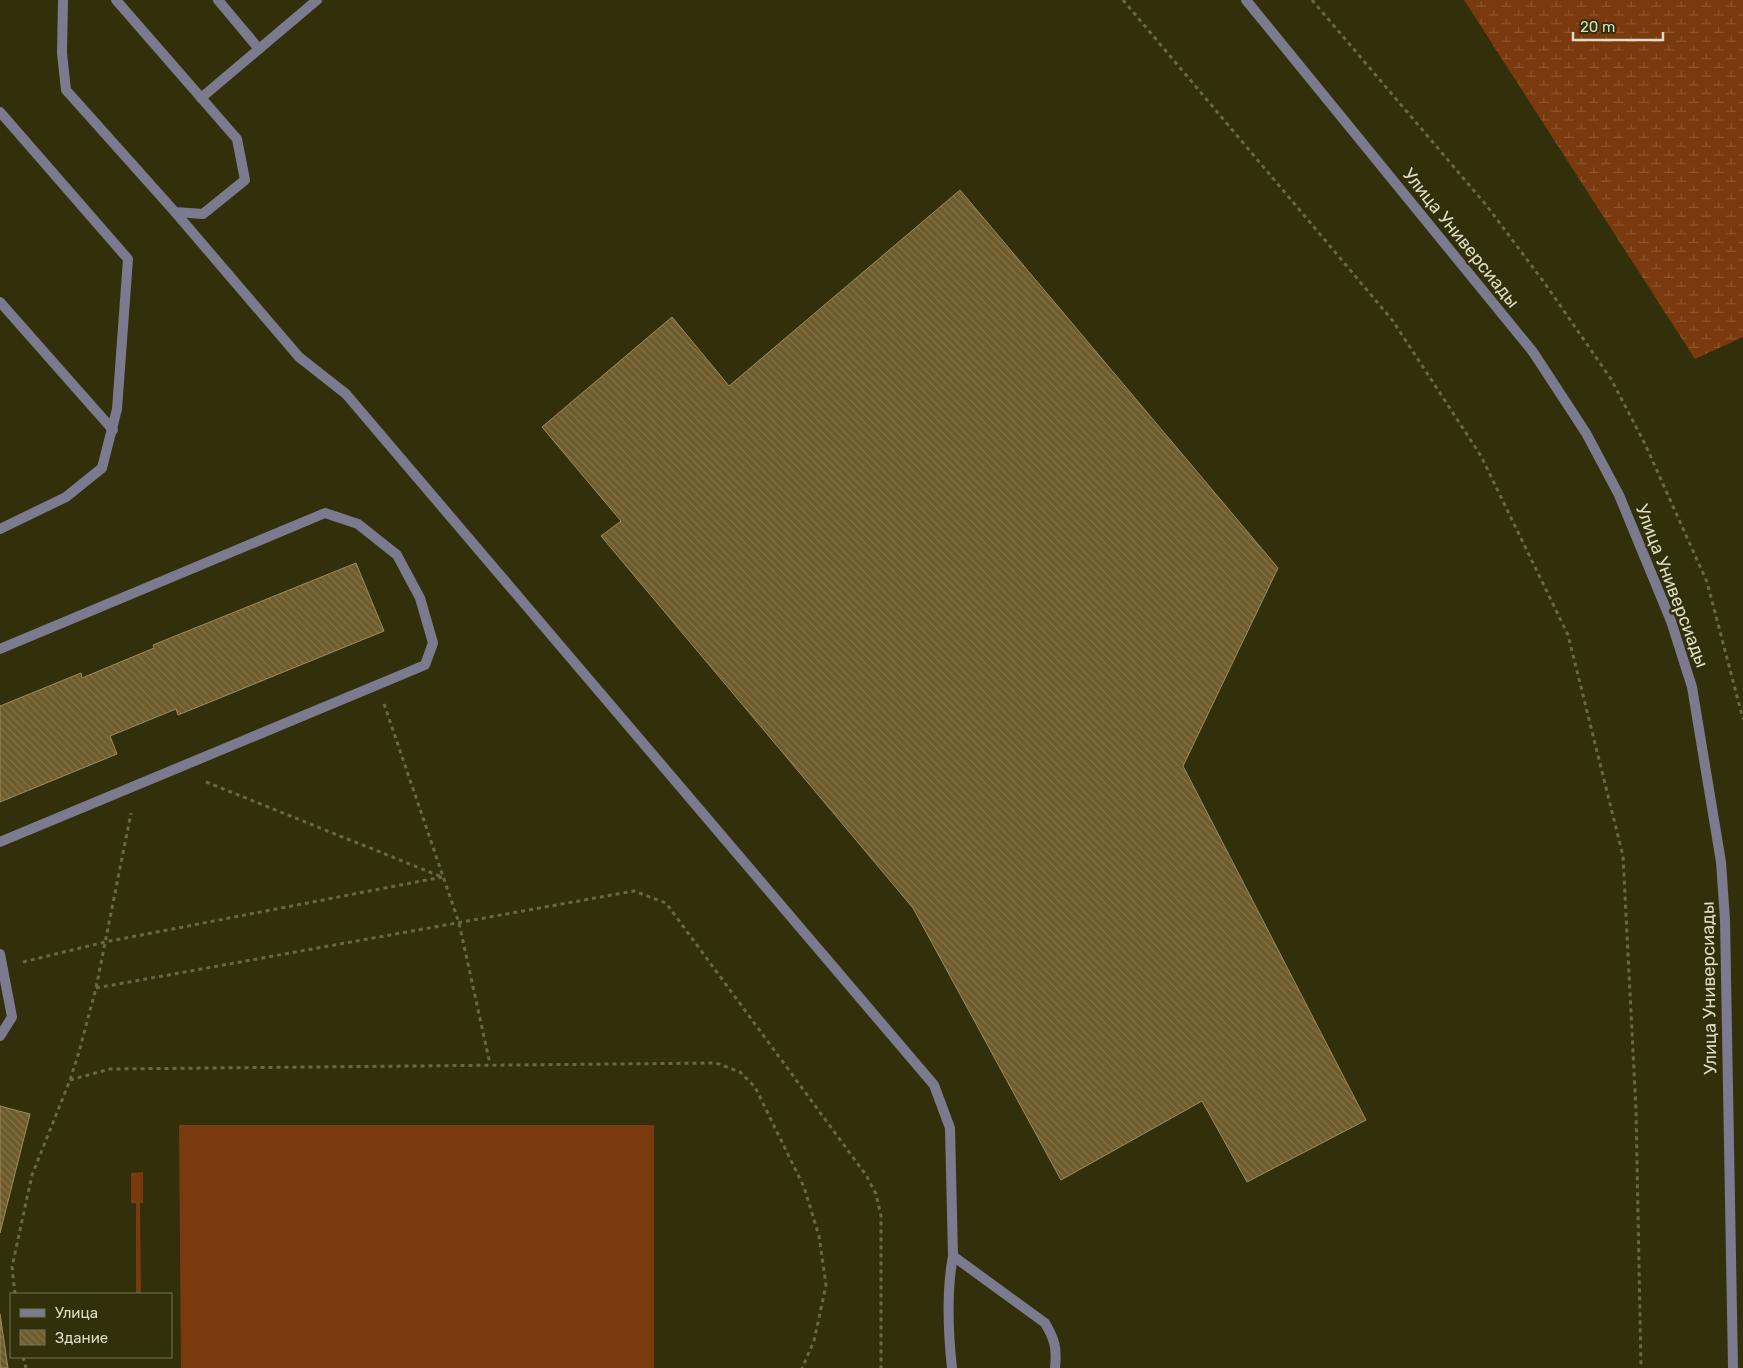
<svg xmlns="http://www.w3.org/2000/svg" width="1743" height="1368" viewBox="0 0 1743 1368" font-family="Rubik,sans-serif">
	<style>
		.wetland { fill: url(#wetland-marsh) }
		.pitch { fill: #7b390e }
		.building { fill: url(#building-back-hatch); stroke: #9e8b5c }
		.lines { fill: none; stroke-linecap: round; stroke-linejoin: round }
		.path { stroke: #686746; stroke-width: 3; stroke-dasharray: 4 4; stroke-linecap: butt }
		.service { stroke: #7b7a8e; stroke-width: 10 }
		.minor { stroke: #7b7a8e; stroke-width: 10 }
		.labels { text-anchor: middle; stroke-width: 5; stroke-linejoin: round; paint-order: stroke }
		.street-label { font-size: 18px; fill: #dcddc3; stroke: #31300b }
	</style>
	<defs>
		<pattern id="wetland-marsh" width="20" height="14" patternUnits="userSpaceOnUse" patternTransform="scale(1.25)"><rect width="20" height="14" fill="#7b390e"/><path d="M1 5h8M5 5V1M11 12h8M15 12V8" fill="none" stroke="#8d552f"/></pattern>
		<pattern id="building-back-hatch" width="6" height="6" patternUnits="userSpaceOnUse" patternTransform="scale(1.25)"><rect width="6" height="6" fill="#6e5c2d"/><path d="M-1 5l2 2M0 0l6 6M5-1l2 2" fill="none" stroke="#82734a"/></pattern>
	</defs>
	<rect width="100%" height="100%" fill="#31300b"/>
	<path class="wetland" d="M1464 0H1743V337L1695 359Z"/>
	<g class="pitch">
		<path d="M179 1125H654V1368H181Z"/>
		<path d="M143 1172V1203H140L141 1294H136V1203H131V1173Z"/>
	</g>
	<g class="building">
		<path d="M960 190 1278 568 1183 766 1366 1120 1247 1182 1202 1101 1061 1180 913 908 601 536 621 521 542 427 672 317 729 386Z"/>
		<path d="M356 563 384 631 178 715 176 709 110 736 117 754 0 802V706L81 673 82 678 154 648 153 645Z"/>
		<path d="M0 1106 30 1114 0 1233Z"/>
		<path d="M0 1314 8 1368H0Z"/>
	</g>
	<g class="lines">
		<g class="path">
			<path d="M1123 0 1393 321 1481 456 1568 635 1623 856 1636 1110 1641 1368"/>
			<path d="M1312 0 1487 206 1546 285 1611 379 1645 444 1707 582 1743 719"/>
			<path d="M384 704 459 923 490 1064"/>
			<path d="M206 782 442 877"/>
			<path d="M23 962 105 942 442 877"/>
			<path d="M96 988 634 891 666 903 866 1175 876 1194 881 1216V1368"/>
			<path d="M70 1080 110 1069 716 1063 740 1072 755 1087 804 1187 819 1236 826 1285 814 1341 802 1368"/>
			<path d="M15 1294 12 1267 32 1175 70 1080 79 1052 96 988 131 813"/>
			<path d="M23 1357 26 1368"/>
		</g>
		<g class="service">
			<path d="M63 0 62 53 66 90 175 212 203 214 245 180 237 139 116 0"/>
			<path d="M218 0 259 49"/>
			<path d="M201 98 317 0"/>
			<path d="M0 112 128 259 117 409 102 468 66 497 0 529"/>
			<path d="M175 212 299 357 346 394 934 1085 950 1128 953 1256C946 1293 948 1331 952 1368"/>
			<path d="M0 302 113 430"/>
			<path d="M0 649 325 513 358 524 397 555 420 598 433 643 425 665 0 842"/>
			<path d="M0 954 12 1017 0 1036"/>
			<path d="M953 1256 1045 1323C1055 1340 1057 1348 1055 1368"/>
		</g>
		<path class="minor" d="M1246 0 1533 352 1586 433 1619 495 1671 621 1692 687 1721 862 1725 920 1733 1368"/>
	</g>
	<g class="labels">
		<g class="street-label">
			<text transform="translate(1461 238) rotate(51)" y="6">Улица Универсиады</text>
			<text transform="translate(1672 586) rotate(69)" y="6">Улица Универсиады</text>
			<text transform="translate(1709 988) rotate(-91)" y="6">Улица Универсиады</text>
		</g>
	</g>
	<rect x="10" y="1293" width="162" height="65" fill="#31300b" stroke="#757555"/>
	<rect x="20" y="1309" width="25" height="8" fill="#7b7a8e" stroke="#757555"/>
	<text x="55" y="1318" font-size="15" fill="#dcddc3">Улица</text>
	<rect x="20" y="1330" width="25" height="15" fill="url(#building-back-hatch)" stroke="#757555"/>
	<text x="55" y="1343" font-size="15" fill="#dcddc3">Здание</text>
	<path d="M1573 32v8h90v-8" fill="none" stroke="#dcddc3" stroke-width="2.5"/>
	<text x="1580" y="32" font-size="15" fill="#dcddc3" stroke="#31300b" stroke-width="4" paint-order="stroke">20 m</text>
</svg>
